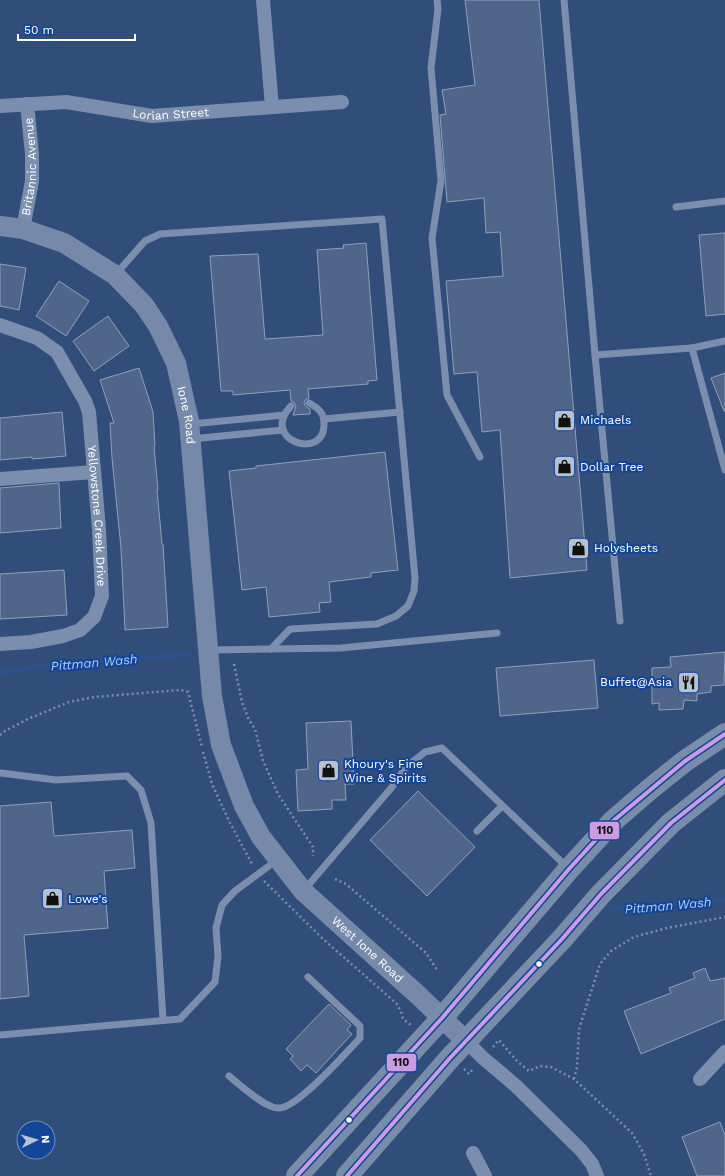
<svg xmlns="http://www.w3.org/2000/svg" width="725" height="1176" viewBox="0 0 725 1176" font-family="'Work Sans',sans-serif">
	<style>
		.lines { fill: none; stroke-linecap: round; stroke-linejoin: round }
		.stream { stroke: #2d518d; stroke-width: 4.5 }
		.building { fill: #4f6589; stroke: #90a0ba }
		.path { stroke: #7c8ead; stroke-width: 2.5; stroke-dasharray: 2 3; stroke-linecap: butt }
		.lane { stroke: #7c8ead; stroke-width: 7 }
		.street { stroke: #7c8ead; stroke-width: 14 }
		.secondary { stroke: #7789a9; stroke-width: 20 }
		.primary { stroke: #798daa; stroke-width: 22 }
		.bus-1-casing { stroke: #134598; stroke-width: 7 }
		.bus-1 { stroke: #c99ce3; stroke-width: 4 }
		.bus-dot { fill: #fff; stroke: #134598; stroke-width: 1.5 }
		.labels { text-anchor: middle; stroke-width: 4; stroke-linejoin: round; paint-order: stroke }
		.street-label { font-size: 12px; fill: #fff; stroke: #134598 }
		.poi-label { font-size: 12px; fill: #fff; stroke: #134598; text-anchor: start }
		.water-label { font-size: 13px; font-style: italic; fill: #b2cef9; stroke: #134598 }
		.line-badge { stroke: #134598; stroke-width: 1.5 }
		.pale-badge-label { font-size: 11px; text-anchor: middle; font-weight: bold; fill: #111 }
	</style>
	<rect width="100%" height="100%" fill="#314d7a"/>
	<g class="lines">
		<g class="stream">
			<path d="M0 673C62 661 125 659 188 655"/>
			<path d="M611 909 725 900"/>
		</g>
	</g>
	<g class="building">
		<path d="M465 0H539L587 570 510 578 500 430 482 432 477 372 454 374 446 281 503 276 500 232 486 233 484 198 447 202 440 115 446 114 442 90 475 85Z"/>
		<path d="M725 233V314L706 316 699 235Z"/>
		<path d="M366 243 377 380 368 381V384L308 389 309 398 305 400 304 403 305 406 310 409V414L293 415 296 406 294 402 291 401 290 390 233 395V391H221L210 256 258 254 265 339 323 335 317 250 344 248 343 245Z"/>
		<path d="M0 264 26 268 19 310 0 306Z"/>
		<path d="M59 281 89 301 66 336 36 316Z"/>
		<path d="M108 316 129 346 94 371 73 341Z"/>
		<path d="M139 368 153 412 155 446 154 447 158 490H157L162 544H163L168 627 125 630 121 548 112 458 110 423H114L100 380Z"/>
		<path d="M725 373V411H724L711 378Z"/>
		<path d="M62 412 66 456 32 459V457L0 460V418Z"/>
		<path d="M385 452 398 570 371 573V577L329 582 331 602 319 603 320 612 269 617 266 587 242 590 229 471 256 468V466Z"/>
		<path d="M59 483 61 528 0 533V488Z"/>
		<path d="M64 570 67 615 0 619V574Z"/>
		<path d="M725 652 724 685 711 686V692L697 694V701L684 700 683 709 659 710V703L652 704V668L671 667 670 657Z"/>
		<path d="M594 660 598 708 500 716 496 668Z"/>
		<path d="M351 721 354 784H345L346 800H332V809L298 811 296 770 308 769 306 723Z"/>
		<path d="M418 791 475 847 427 896 370 840Z"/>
		<path d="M51 802 54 836 132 830 135 868 104 871 108 928 24 935 29 996 0 999V806Z"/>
		<path d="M705 968 710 981 725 978V1019L641 1054 624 1011 671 993 669 988 695 978 693 973Z"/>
		<path d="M329 1004 351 1025 347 1030 352 1034 316 1073 307 1065 301 1071 290 1059 293 1056 286 1049Z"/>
		<path d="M720 1122 725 1135V1176H697L682 1137Z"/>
	</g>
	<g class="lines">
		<g class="path">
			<path d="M234 664 242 702 249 720 255 729 263 761 278 794 313 847V856"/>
			<path d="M0 735 5 731 28 719 69 702 94 697 181 690 188 692 202 747"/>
			<path d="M203 752 212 784 230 823 252 864"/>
			<path d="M335 879 346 884 426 953 437 970"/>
			<path d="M264 881 323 939 396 1003 401 1011 403 1019 411 1025"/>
			<path d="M493 1047 499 1040 516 1060 529 1071 540 1066 551 1067 574 1079 632 1133 644 1154 651 1176"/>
			<path d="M464 1069 469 1074 473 1069"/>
			<path d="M574 1079 577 1067 579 1029 600 964 611 951 634 937 667 928 725 917"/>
		</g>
		<g class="lane">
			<path d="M437 0 438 9 431 68 441 181 432 238 447 395 480 457"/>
			<path d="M564 0 595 355 620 621"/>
			<path d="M676 207 725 201"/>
			<path d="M115 275 145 241 160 234 382 219 415 578 414 591 408 606 396 616 377 624 291 629 289 630 271 649"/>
			<path d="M725 341 692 348 725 470"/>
			<path d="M595 355 692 348"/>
			<path d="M291 406C259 439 323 462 324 425 325 413 318 408 309 403"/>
			<path d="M324 419 400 412"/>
			<path d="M191 424 284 415"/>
			<path d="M191 439 283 430"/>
			<path d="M210 650 341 648 497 633"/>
			<path d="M1 773 56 780 127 776 141 790 151 823 163 1020"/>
			<path d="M477 831 502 806"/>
			<path d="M305 889 392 787 406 767 425 752 442 748 567 867"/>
			<path d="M0 1035 180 1019 215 982 218 956 216 928 222 905 235 891 277 860"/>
			<path d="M229 1076C239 1084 267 1110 280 1108 298 1107 346 1053 360 1038V1026L308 977"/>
		</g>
		<g class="street">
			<path d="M263 0 272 107"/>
			<path id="s1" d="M0 106 66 102 152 116 342 102"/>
			<path id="s2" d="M23 229 32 181V154L27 104"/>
			<path id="s3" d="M0 325 37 338 57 352 85 401 89 412 99 529 102 596 94 617 80 630 63 636 31 642 0 644"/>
			<path d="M0 479 94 472"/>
			<path d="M466 1041 483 1058 515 1085 581 1150 592 1164 597 1176"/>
			<path d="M700 1079 725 1052"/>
			<path d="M473 1153 485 1176"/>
		</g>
		<path class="secondary" id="s4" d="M0 226 23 229 64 243 115 275 144 305 158 326 176 363 189 421 212 696 221 745 244 806 261 837 303 891 419 996 466 1041"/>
		<g class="primary">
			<path d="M297 1176 442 1018 569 869 613 821 650 789 685 761 725 734"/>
			<path d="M347 1176 450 1058 562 939 601 894 671 823 725 780"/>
		</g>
		<defs>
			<g id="bus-1">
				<path d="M297 1176 442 1018 569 869 613 821 685 761 725 734"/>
				<path d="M347 1176 450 1058 562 939 601 894 671 823 725 780"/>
			</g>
		</defs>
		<use href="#bus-1" class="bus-1-casing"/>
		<use href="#bus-1" class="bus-1"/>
	</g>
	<defs>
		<symbol id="shop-square" viewBox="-11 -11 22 22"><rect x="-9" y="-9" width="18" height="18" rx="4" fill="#b7c1d0" stroke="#134598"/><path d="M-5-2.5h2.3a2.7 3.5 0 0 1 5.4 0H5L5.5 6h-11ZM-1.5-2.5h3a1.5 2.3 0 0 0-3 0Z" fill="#111"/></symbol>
		<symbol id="restaurant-square" viewBox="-11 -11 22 22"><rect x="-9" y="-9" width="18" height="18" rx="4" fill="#b7c1d0" stroke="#134598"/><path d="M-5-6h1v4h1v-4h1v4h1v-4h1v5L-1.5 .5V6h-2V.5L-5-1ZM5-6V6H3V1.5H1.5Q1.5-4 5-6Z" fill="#111"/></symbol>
	</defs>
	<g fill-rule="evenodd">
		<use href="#shop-square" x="552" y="408" width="25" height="25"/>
		<use href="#shop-square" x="552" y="454" width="25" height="25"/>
		<use href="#shop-square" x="566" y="536" width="25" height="25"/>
		<use href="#restaurant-square" x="676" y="670" width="25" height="25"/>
		<use href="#shop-square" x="316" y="758" width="25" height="25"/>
		<use href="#shop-square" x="40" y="886" width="25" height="25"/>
	</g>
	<g class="bus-dot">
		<circle cx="539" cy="964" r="3.5"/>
		<circle cx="349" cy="1120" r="3.5"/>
	</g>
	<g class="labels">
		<g class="street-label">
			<text dy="4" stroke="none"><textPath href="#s1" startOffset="172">Lorian Street</textPath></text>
			<text dy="4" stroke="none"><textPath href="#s2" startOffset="63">Britannic Avenue</textPath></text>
			<text dy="4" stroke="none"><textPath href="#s4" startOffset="288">Ione Road</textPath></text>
			<text dy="4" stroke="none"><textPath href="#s3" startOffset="236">Yellowstone Creek Drive</textPath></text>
			<text dy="4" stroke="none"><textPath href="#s4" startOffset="876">West Ione Road</textPath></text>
		</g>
		<g class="poi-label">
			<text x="580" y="424">Michaels</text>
			<text x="580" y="471">Dollar Tree</text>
			<text x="594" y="552">Holysheets</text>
			<text x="672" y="686" text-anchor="end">Buffet@Asia</text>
			<text x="344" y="768">Khoury's Fine<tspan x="344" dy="14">Wine &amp; Spirits</tspan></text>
			<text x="68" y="903">Lowe's</text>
		</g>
		<g class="water-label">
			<text transform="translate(94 662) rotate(-5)" y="5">Pittman Wash</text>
			<text transform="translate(668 905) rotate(-5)" y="5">Pittman Wash</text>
		</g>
	</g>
	<g class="line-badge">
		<rect x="589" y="821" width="31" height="19" rx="4" fill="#c99ce3"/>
		<rect x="386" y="1053" width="31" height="19" rx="4" fill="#c99ce3"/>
	</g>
	<g class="pale-badge-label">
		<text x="605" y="834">110</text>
		<text x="401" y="1066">110</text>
	</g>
	<g transform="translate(36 1140) rotate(85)"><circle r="19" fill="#134598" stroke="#718fc1"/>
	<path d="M0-3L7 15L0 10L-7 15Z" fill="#b7c1d0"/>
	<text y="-6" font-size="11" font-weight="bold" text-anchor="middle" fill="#ffffff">N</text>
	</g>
	<path d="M18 34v6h117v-6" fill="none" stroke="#ffffff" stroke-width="2"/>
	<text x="24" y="34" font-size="12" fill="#ffffff" stroke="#134598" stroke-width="3" paint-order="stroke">50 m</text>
</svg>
